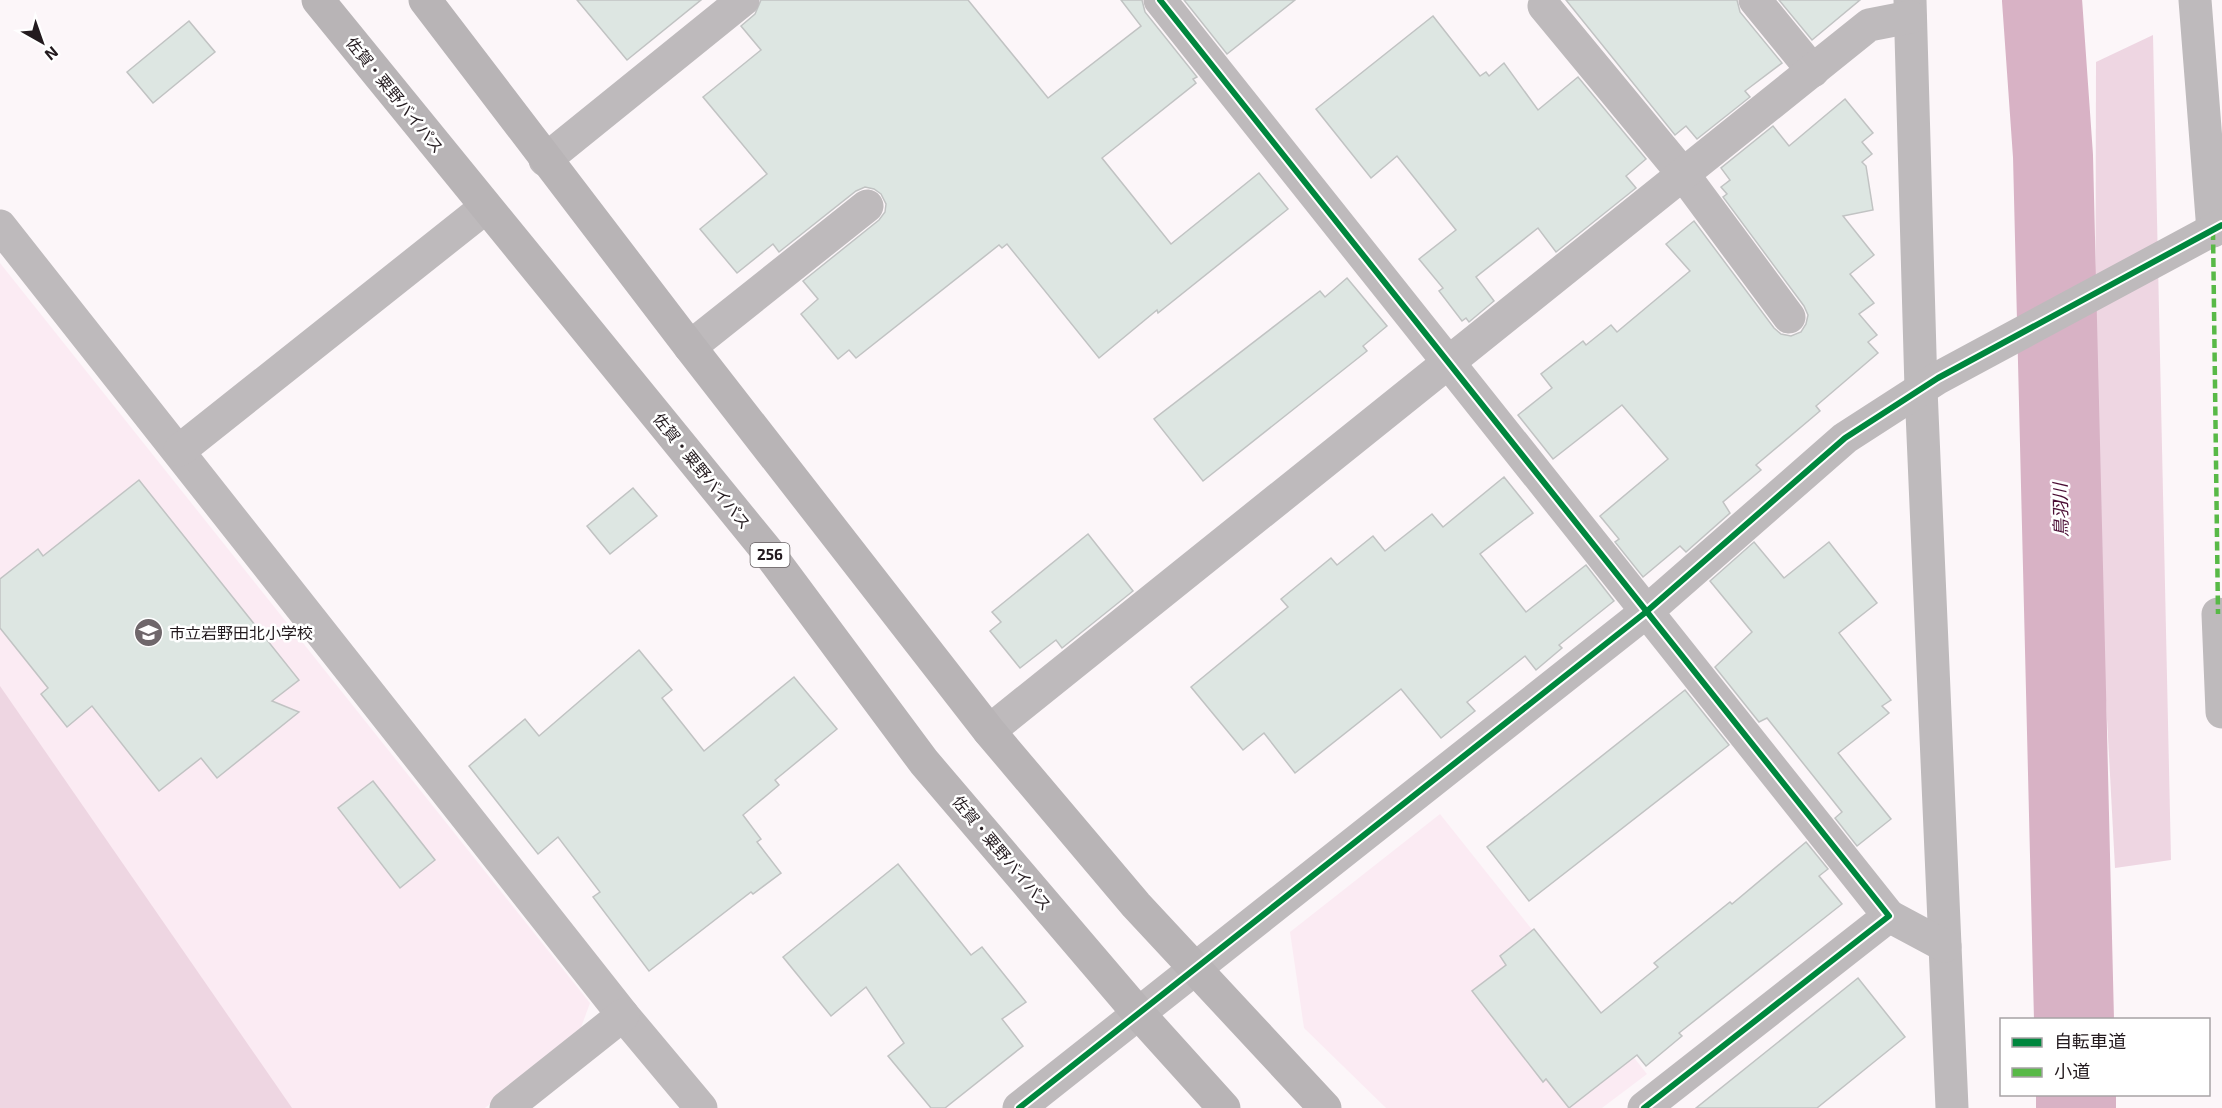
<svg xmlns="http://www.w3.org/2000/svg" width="2222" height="1108" viewBox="0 0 2222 1108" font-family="'Exo 2','Noto Sans JP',sans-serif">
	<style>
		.built { fill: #fbebf3 }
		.green { fill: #eed6e2 }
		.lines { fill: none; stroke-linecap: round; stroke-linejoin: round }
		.river { stroke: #d8b2c5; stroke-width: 80 }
		.building { fill: #dde6e2; stroke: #c1c3c3; stroke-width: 1.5 }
		.minor { stroke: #bebabc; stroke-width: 33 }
		.trunk { stroke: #b8b4b6; stroke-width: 33 }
		.quiet { stroke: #58b947; stroke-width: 4.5; stroke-dasharray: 9 4.5; stroke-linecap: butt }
		.cycleway-casing { stroke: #fff; stroke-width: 10 }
		.cycleway { stroke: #00873e; stroke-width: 6 }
		.labels { text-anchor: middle; stroke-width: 5; stroke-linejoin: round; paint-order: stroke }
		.shield { fill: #fff; stroke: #655f62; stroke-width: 1.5 }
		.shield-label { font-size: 15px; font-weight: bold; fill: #231a1e }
		.street-label { font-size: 16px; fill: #231a1e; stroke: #fff }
		.poi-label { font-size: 16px; fill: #231a1e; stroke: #fff; text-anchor: start }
		.water-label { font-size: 18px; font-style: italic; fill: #4a0d34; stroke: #fff }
	</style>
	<rect width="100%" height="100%" fill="#fcf6f9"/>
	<g class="built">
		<path d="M0 263 590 1003 579 1033 485 1108H0Z"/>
		<path d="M1440 814 1647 1074 1602 1108H1386L1304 1028 1290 932Z"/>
	</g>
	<g class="green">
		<path d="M2153 35 2171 860 2115 868 2095 494 2096 62Z"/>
		<path d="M0 686 292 1108H0Z"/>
	</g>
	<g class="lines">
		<g class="river">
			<path d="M2042 0 2053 156 2074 1020"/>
			<path d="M2076 1094V1108"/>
		</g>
	</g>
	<g class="building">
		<path d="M577 0H701L627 60Z"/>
		<path d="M761 0H968L1048 98 1141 26 1121 0H1142L1145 12 1197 77 1193 79 1196 83 1102 158 1171 244 1259 173 1288 209 1158 313 1157 310 1099 358 1007 244 1002 248 999 245 856 358 849 350 838 359 801 314 818 299 803 281 879 220 885 212 886 204 881 194 874 189 865 187 856 191 779 252 773 244 737 273 700 229 767 174 703 97 761 50 741 26 755 14Z"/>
		<path d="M1184 0H1295L1227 54Z"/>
		<path d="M1566 0H1737L1740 12 1782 63 1745 91 1750 97 1697 139 1686 126 1675 135Z"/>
		<path d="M1779 0H1860L1812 40Z"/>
		<path d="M1433 16 1480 76 1486 72 1489 76 1504 63 1538 110 1578 77 1646 159 1626 176 1636 188 1556 252 1538 228 1476 277 1494 301 1469 322 1466 318 1462 321 1439 291 1443 288 1419 259 1456 230 1397 156 1371 178 1316 109Z"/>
		<path d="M189 21 215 52 153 103 127 72Z"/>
		<path d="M1845 99 1873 133 1862 142 1872 154 1862 162 1866 166 1873 210 1843 216 1874 255 1850 274 1874 303 1859 314 1877 335 1868 342 1878 353 1816 406 1820 411 1756 465 1761 470 1723 502 1730 513 1686 552 1680 546 1643 577 1615 542 1619 539 1600 516 1668 459 1622 405 1553 459 1518 415 1552 388 1541 374 1583 341 1586 345 1611 325 1617 332 1690 271 1666 244 1694 221 1774 328 1781 334 1791 336 1801 332 1806 324 1808 315 1804 306 1723 197 1727 194 1721 187 1730 180 1721 168 1773 126 1789 146Z"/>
		<path d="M1347 278 1387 326 1363 346 1367 351 1203 481 1154 419 1320 291 1325 297Z"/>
		<path d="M1504 477 1533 513 1480 554 1526 612 1586 565 1614 601 1559 645 1562 648 1536 670 1525 656 1467 702 1475 711 1441 738 1401 689 1295 773 1264 733 1243 750 1191 687 1288 607 1281 599 1331 558 1337 565 1373 536 1385 551 1432 514 1443 527Z"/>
		<path d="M139 480 299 680 272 701 299 712 217 778 201 758 159 791 92 706 67 727 41 694 48 688 0 628V579L38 549 43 556Z"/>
		<path d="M633 488 657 516 610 554 587 526Z"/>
		<path d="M1088 534 1133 591 1062 648 1056 640 1020 668 990 631 1001 622 992 612Z"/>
		<path d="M1754 542 1784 578 1829 542 1877 603 1839 633 1891 700 1882 706 1889 713 1838 753 1891 819 1857 846 1835 818 1842 812 1767 718 1759 722 1715 667 1752 632 1710 581Z"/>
		<path d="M639 650 672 690 662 698 704 751 794 677 837 729 775 780 779 785 743 815 761 839 757 842 781 873 753 894 751 892 649 971 593 897 600 892 558 837 538 854 469 766 525 719 539 736Z"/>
		<path d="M1685 690 1729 745 1529 901 1487 847Z"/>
		<path d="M373 781 435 860 400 888 338 808Z"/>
		<path d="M1806 842 1828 869 1819 876 1842 904 1679 1033 1682 1036 1646 1066 1637 1055 1569 1108 1546 1079 1543 1082 1472 991 1506 965 1500 956 1534 929 1601 1013 1658 967 1654 963 1730 902 1732 904Z"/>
		<path d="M898 864 971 955 982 947 1026 1002 1002 1019 1023 1046 945 1108H931L888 1056 904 1043 866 987 831 1016 783 957Z"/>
		<path d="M1858 978 1905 1037 1817 1108H1696Z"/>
	</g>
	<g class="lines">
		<g class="minor">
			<path d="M1160 0 1889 916 1644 1108"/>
			<path d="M1755 0 1813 71"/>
			<path d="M1910 0 1921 389 1952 1108"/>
			<path d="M2195 0 2213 231"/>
			<path d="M1544 6 1683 174 1789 317"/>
			<path d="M545 160 743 0"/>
			<path d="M0 226 623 1015 701 1108"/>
			<path d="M690 347 867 206"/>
			<path d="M180 450 486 207"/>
			<path d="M2218 614 2222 712"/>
			<path d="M989 731 1869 25 1910 17"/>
			<path d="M1889 916 1945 946"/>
			<path d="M506 1108 623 1015"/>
			<path d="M1019 1108 1646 612 1845 438 1938 378 2222 225"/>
		</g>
		<g class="trunk">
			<path d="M318 0 768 552 924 762 1139 1014 1224 1108"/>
			<path d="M425 0 690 347 989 731 1136 905 1325 1108"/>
		</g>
		<path class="quiet" d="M2213 231 2218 614"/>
		<defs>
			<g id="cycleway">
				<path d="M1160 0 1889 916 1644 1108"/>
				<path d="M1019 1108 1646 612 1845 438 1938 378 2222 225"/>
			</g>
		</defs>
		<use href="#cycleway" class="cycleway-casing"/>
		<use href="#cycleway" class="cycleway"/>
	</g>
	<defs>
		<symbol id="school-disc" viewBox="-11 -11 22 22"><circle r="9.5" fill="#6f676b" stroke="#fff"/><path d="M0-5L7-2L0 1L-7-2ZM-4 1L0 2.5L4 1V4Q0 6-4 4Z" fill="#fff"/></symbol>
	</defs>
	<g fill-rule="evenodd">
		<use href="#school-disc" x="132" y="616" width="33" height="33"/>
	</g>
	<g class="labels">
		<rect class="shield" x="750.5" y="543" width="39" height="24" rx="4.5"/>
		<g class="shield-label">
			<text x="770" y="560">256</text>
		</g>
		<g class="street-label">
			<text transform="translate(395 95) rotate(51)" y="6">佐賀・粟野バイパス</text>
			<text transform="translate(702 471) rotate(51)" y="6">佐賀・粟野バイパス</text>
			<text transform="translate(1002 853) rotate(50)" y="6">佐賀・粟野バイパス</text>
		</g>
		<g class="poi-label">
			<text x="169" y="639">市立岩野田北小学校</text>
		</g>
		<g class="water-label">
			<text transform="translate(2061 510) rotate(-91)" y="6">鳥羽川</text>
		</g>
	</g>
	<rect x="2000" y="1018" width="210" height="78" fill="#ffffff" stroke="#a7a3a5" stroke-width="1.5"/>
	<rect x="2012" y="1038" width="30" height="9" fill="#00873e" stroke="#a7a3a5" stroke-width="1.5"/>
	<text x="2054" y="1048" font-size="18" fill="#231a1e">自転車道</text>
	<rect x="2012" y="1068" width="30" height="9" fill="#58b947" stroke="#a7a3a5" stroke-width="1.5"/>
	<text x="2054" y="1078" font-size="18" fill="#231a1e">小道</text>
	<g transform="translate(42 42) rotate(140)" stroke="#ffffff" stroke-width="4.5" paint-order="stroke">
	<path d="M0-4.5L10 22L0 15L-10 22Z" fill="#231a1e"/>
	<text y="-9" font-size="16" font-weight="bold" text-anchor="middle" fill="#231a1e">N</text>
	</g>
</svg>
